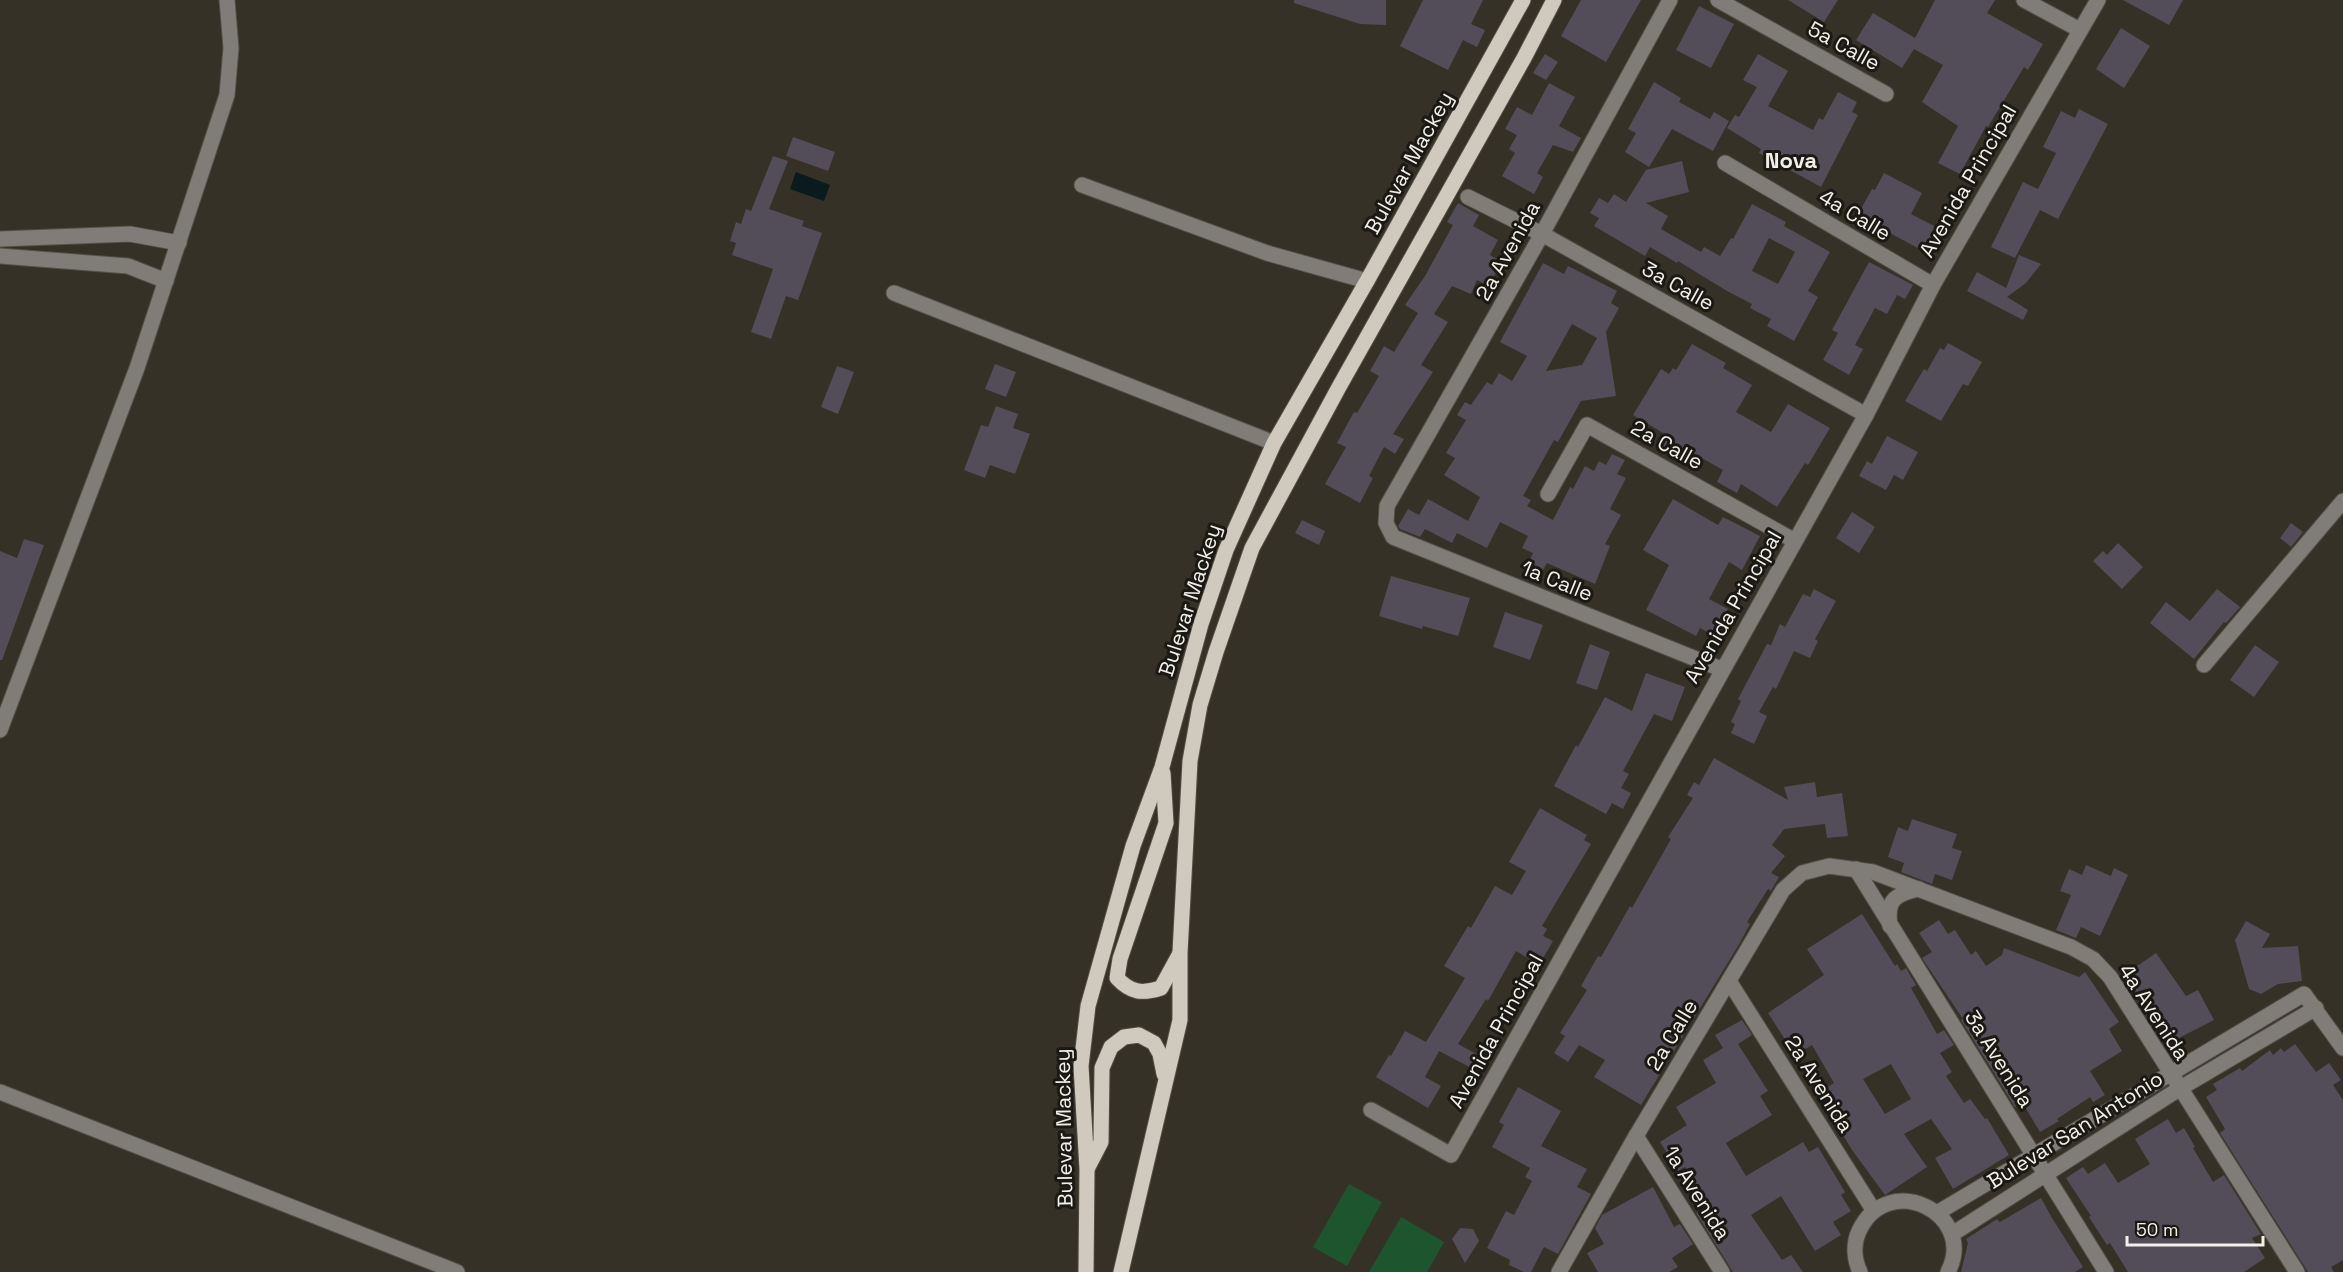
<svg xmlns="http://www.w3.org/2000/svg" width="2343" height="1272" viewBox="0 0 2343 1272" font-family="'Space Grotesk',sans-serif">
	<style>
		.green { fill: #1d552e }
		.water { fill: #0b1a1d }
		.building { fill: #524d58; fill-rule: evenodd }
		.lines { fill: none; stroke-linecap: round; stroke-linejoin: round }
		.minor-casing { stroke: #544f45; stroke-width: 17 }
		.major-casing { stroke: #544f45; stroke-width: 17 }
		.minor { stroke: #807d78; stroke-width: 15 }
		.major { stroke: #cfc9be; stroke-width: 15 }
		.labels { text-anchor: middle; stroke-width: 6; stroke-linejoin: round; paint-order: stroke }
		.street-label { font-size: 21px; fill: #f2efe9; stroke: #1b1914 }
		.neighbourhood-label { font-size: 22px; font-weight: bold; fill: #f2efe9; stroke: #1b1914 }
	</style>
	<rect width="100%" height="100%" fill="#363126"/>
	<g class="green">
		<path d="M1349 1184 1382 1202 1347 1266 1313 1247Z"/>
		<path d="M1401 1217 1444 1242 1427 1272H1369Z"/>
	</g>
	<path class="water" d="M796 172 830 185 824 201 790 189Z"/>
	<g class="building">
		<path d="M1294 0H1386V25L1360 24 1294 3Z"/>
		<path d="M1423 0H1483L1471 24 1485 30 1477 47 1463 40 1448 70 1400 46Z"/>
		<path d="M1581 0H1641L1606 62 1561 36Z"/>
		<path d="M1788 0H1838L1824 22Z"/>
		<path d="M1935 0H1995L1987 13 2043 44 2028 70 2024 67 1988 127 1986 126 1960 174 1938 163 1958 126 1922 102 1943 65 1914 49 1902 68 1856 40 1873 13 1915 38Z"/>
		<path d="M2123 0H2183L2169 25Z"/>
		<path d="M1699 6 1734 24 1711 68 1676 50Z"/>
		<path d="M2121 28 2150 46 2124 88 2096 69Z"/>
		<path d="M1545 54 1558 62 1546 80 1533 73Z"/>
		<path d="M1758 54 1788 71 1768 106 1813 130 1819 118 1823 120 1838 92 1857 102 1852 112 1858 115 1821 187 1759 153 1761 149 1727 128 1735 115 1739 117 1757 87 1743 80Z"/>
		<path d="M1654 82 1681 98 1679 102 1710 119 1714 112 1729 121 1713 151 1672 129 1649 167 1625 152 1636 133 1628 129Z"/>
		<path d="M1549 83 1575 97 1559 126 1581 138 1573 152 1553 145 1537 173 1543 177 1534 194 1502 176 1515 153 1509 149 1517 135 1505 129 1517 107 1532 115Z"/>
		<path d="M2079 109 2108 124 2058 219 2040 210 2015 258 1991 247 2023 182 2038 189 2056 153 2043 147 2061 111 2075 118Z"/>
		<path d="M793 137 835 152 828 171 786 156Z"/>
		<path d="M773 156 788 161 769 209 804 221 802 226 822 233 798 300 786 296 771 339 751 332 773 269 732 255 736 243 730 241 736 222 741 224 746 209 751 211Z"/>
		<path d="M1682 161 1689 192 1646 203 1668 216 1661 229 1701 252 1704 247 1720 256 1731 238 1733 239 1752 204 1786 222 1784 226 1830 252 1808 291 1818 297 1794 341 1767 326 1771 319 1750 308 1752 304 1727 291 1678 261 1677 263 1650 247 1645 256 1594 226 1599 218 1590 213 1599 198 1608 203 1614 194 1626 202 1646 170ZM1769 238 1795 252 1778 284 1752 271Z"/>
		<path d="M1884 173 1922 193 1911 214 1938 228 1925 252 1877 226 1876 228 1856 218 1872 189 1875 190Z"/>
		<path d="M1458 203 1479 215 1473 226 1498 240 1490 255 1502 262 1488 286 1477 280 1471 294 1452 286 1434 314 1448 322 1421 365 1433 372 1393 434 1404 439 1395 454 1384 447 1369 476 1373 478 1360 503 1325 484 1346 447 1337 443 1354 412 1357 413 1379 376 1370 371 1384 346 1394 352 1418 313 1405 305 1425 276 1453 225 1447 222Z"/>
		<path d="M2019 255 2041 264 2026 283 2007 297 2028 310 2023 320 1967 291 1977 272 2006 288Z"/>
		<path d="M1869 262 1913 285 1905 299 1897 295 1887 314 1875 308 1855 345 1863 349 1849 375 1823 360 1838 333 1832 330Z"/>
		<path d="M1543 263 1564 274 1568 266 1617 291 1611 303 1619 308 1606 332 1616 396 1581 401 1558 442 1554 440 1523 496 1531 500 1527 506 1553 520 1570 487 1573 489 1585 466 1594 471 1599 461 1606 465 1612 454 1625 460 1617 474 1626 478 1610 509 1621 515 1605 544 1610 546 1595 584 1547 563 1543 570 1529 562 1533 553 1522 548 1528 536 1500 522 1487 548 1457 533 1452 543 1425 529 1420 537 1400 529 1398 526 1408 509 1419 515 1428 499 1468 521 1480 497 1444 475 1455 458 1446 453 1466 420 1457 415 1465 402 1471 405 1487 382 1492 385 1499 373 1512 381 1527 356 1500 342ZM1572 324 1597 338 1582 365 1546 371Z"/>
		<path d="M1948 343 1982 362 1968 386 1963 384 1941 421 1905 401 1924 369 1927 371 1940 348 1944 350Z"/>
		<path d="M1692 344 1726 363 1723 368 1752 385 1736 412 1771 432 1788 404 1830 428 1808 465 1805 463 1777 507 1741 484 1737 493 1717 482 1723 470 1686 449 1680 458 1661 447 1668 436 1633 415 1661 369 1669 374 1673 368 1676 370Z"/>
		<path d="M995 364 1016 372 1006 397 985 389Z"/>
		<path d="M837 366 854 372 838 414 821 407Z"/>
		<path d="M996 406 1018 414 1013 428 1030 434 1015 474 990 465 985 478 964 470 981 425 988 427Z"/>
		<path d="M1887 436 1918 452 1903 480 1894 475 1886 490 1859 476 1867 461 1872 464Z"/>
		<path d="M1673 499 1718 525 1723 517 1760 536 1742 570 1729 562 1709 599 1728 609 1718 627 1715 626 1711 634 1700 628 1696 636 1646 610 1669 565 1643 550Z"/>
		<path d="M1852 512 1875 527 1859 553 1836 538Z"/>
		<path d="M1302 520 1325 531 1319 545 1295 533Z"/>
		<path d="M2291 523 2303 532 2291 547 2280 538Z"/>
		<path d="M24 539 44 545 2 660H0V551L17 558Z"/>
		<path d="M2118 543 2143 567 2122 589 2093 561 2103 551 2107 555Z"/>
		<path d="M1391 576 1470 598 1458 636 1423 626 1422 629 1379 616Z"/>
		<path d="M1814 589 1836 601 1815 639 1818 641 1810 658 1794 651 1776 689 1773 687 1759 712 1767 716 1754 744 1731 733 1735 724 1731 722 1741 701 1738 699 1767 644 1771 645 1780 624 1785 627 1803 594 1810 597Z"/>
		<path d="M2217 589 2240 607 2226 623 2224 622 2194 659 2150 623 2166 602 2190 621Z"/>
		<path d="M1505 612 1543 625 1530 660 1493 647Z"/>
		<path d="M1590 644 1610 652 1597 690 1576 683Z"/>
		<path d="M2255 645 2279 662 2254 697 2230 680Z"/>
		<path d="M1646 673 1685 687 1672 721 1654 714 1623 771 1629 774 1621 788 1631 793 1623 809 1612 803 1606 814 1554 786 1576 745 1578 747 1605 697 1632 711Z"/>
		<path d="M1714 758 1788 800 1784 787 1815 782 1817 797 1842 793 1848 836 1827 838 1825 824 1784 829 1772 845 1785 856 1771 873 1779 877 1771 891 1768 889 1747 922 1750 924 1738 946 1641 1105 1594 1077 1605 1060 1579 1045 1568 1062 1554 1053 1565 1036 1560 1033 1587 990 1581 986 1598 956 1601 957 1630 906 1632 908 1671 839 1668 837 1693 798 1687 795 1694 782 1699 785Z"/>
		<path d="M1540 808 1587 835 1584 840 1591 844 1542 926 1547 929 1543 936 1553 941 1539 965 1516 951 1488 1001 1486 999 1458 1044 1484 1058 1477 1071 1439 1051 1425 1077 1441 1086 1428 1108 1376 1077 1389 1055 1391 1056 1405 1031 1426 1042 1456 993 1465 978 1444 966 1468 926 1471 928 1495 886 1512 895 1526 871 1509 862Z"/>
		<path d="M1912 819 1957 834 1952 848 1962 851 1952 880 1935 874 1932 884 1901 872 1904 863 1888 857 1898 827 1908 831Z"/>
		<path d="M2086 865 2111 876 2114 868 2128 875 2100 936 2081 927 2076 938 2056 930 2071 895 2060 891 2069 869 2082 875Z"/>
		<path d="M1862 914 1895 966 1897 964 1901 971 1906 968 1916 985 1911 988 1937 1034 1944 1030 1954 1045 1940 1053 1952 1072 1946 1076 1964 1103 1970 1099 1985 1119 1987 1118 2009 1155 1953 1189 1935 1158 1952 1149 1931 1119 1904 1134 1927 1167 1885 1195 1852 1150 1818 1093 1834 1083 1812 1045 1795 1055 1768 1013 1824 975 1807 949ZM1891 1064 1911 1099 1885 1114 1863 1079Z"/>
		<path d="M1939 920 1948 934 1955 930 1971 955 1976 951 1986 966 2002 955 2004 948 2079 977 2085 972 2119 1022 2109 1029 2122 1051 2090 1071 2105 1095 2093 1102 2090 1097 2057 1119 2059 1121 2040 1132 2022 1102 2015 1107 1961 1020 1963 1019 1922 958 1932 952 1919 933Z"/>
		<path d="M2246 921 2270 934 2262 948 2298 946 2302 981 2278 984 2261 994 2249 989 2235 940Z"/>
		<path d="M2156 953 2186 996 2198 990 2214 1020 2175 1040 2165 1021 2155 1026 2124 975Z"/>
		<path d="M1742 1020 1752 1035 1738 1044 1768 1091 1760 1096 1772 1115 1726 1143 1746 1176 1803 1142 1809 1152 1818 1147 1845 1192 1841 1195 1851 1211 1833 1222 1841 1235 1815 1251 1781 1196 1751 1215 1782 1260 1791 1255 1803 1272H1733L1696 1213 1699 1212 1697 1209 1707 1203 1685 1167 1678 1171 1660 1142 1687 1125 1676 1107 1716 1083 1703 1060 1723 1048 1715 1035Z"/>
		<path d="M2295 1044 2316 1072 2329 1063 2341 1080 2333 1085 2343 1100V1260L2331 1267 2334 1272H2308L2220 1133 2225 1129 2206 1097 2217 1090 2213 1084 2240 1068 2242 1071 2270 1050 2273 1055 2281 1048 2284 1052Z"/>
		<path d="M1518 1087 1561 1111 1541 1146 1587 1169 1577 1187 1591 1194 1558 1254 1544 1247 1531 1272H1524L1509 1265 1510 1260 1487 1248 1506 1211 1514 1215 1532 1181 1525 1177 1530 1168 1492 1147 1504 1125 1499 1122Z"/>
		<path d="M2168 1119 2176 1133 2184 1128 2195 1147 2193 1148 2213 1182 2224 1175 2261 1234 2252 1238 2265 1258 2244 1272H2128L2110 1243 2107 1245 2089 1217 2091 1216 2066 1178 2083 1167 2088 1174 2105 1163 2118 1183 2150 1164 2135 1139Z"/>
		<path d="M1653 1187 1674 1227 1680 1224 1693 1244 1672 1258 1678 1267 1669 1272H1598L1587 1253 1604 1244 1595 1228 1602 1215Z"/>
		<path d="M2041 1198 2052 1218 2083 1267 2075 1272H1961L1968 1243 1966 1239 1997 1219 2000 1222Z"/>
		<path d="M1460 1228 1473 1229 1479 1241 1465 1263 1452 1239Z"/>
	</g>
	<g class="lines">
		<defs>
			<g id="minor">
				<path d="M1670 0 1542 234 1387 506 1386 523 1393 537 1721 669"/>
				<path d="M1718 0 1886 94"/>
				<path d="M2024 0 2080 30"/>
				<path d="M1725 163 1933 285"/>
				<path d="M1082 185 1267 253 1367 281"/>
				<path d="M1468 197 1542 234 1866 415"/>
				<path d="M0 239 130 234 179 243"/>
				<path d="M0 256 128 266 166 281"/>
				<path d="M894 293 1274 443"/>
				<path d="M1548 494 1587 425 1795 541"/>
				<path d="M2204 665 2343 501"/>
				<path d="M0 730 137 368 227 95 231 48 227 0"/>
				<path d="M1856 869 2106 1272"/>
				<path d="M1890 926C1886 900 1895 894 1919 889"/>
				<path d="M1729 981 1874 1211"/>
				<path d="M0 1092 457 1272"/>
				<path d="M1371 1110 1451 1155 1866 415 1933 285 2098 0"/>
				<path d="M1636 1136 1722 1272"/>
				<path d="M1937 1213 2304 994 2343 1048"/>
				<path d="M1951 1233 1957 1231 2179 1089 2316 1008"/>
				<path d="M1559 1272 1636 1136 1783 890 1802 873 1829 866 1873 872 2071 947 2093 959 2110 977 2297 1272"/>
				<path d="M1860 1272C1854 1259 1853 1244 1859 1231 1888 1169 1978 1214 1948 1272"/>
			</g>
			<g id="major">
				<path d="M1163 773 1166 823 1120 959 1117 978C1131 993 1142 994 1161 988L1179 955"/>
				<path d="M1088 1167 1101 1142 1102 1068 1111 1047 1124 1037 1139 1035 1154 1043 1160 1054 1164 1074"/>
				<path d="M1086 1272 1087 1169 1081 1066 1088 1006 1133 846 1162 767 1201 624 1226 550 1274 443 1367 281 1523 0"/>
				<path d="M1121 1272 1180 1020V953L1190 761 1200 705 1216 652 1252 548 1339 387 1524 58 1554 0"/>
			</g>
		</defs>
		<use href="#minor" class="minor-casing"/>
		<use href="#major" class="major-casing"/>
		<use href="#minor" class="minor"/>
		<use href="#major" class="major"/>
	</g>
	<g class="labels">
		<g class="street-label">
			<text transform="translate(1844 46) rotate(29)" y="7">5a Calle</text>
			<text transform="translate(1409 163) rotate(-61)" y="7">Bulevar Mackey</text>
			<text transform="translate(1968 181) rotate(-60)" y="7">Avenida Principal</text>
			<text transform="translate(1855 215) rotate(31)" y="7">4a Calle</text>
			<text transform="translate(1508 251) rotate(-61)" y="7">2a Avenida</text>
			<text transform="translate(1678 286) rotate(29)" y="7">3a Calle</text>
			<text transform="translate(1667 445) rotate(29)" y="7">2a Calle</text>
			<text transform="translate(1557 581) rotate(22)" y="7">1a Calle</text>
			<text transform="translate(1190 600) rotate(-72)" y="7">Bulevar Mackey</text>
			<text transform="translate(1733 607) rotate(-60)" y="7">Avenida Principal</text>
			<text transform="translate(2154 1012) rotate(57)" y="7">4a Avenida</text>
			<text transform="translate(1496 1031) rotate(-61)" y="7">Avenida Principal</text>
			<text transform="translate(1672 1035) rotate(-59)" y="7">2a Calle</text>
			<text transform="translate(1999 1059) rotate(58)" y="7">3a Avenida</text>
			<text transform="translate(1819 1084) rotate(58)" y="7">2a Avenida</text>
			<text transform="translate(1064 1128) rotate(-91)" y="7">Bulevar Mackey</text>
			<text transform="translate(2075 1130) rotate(-32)" y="7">Bulevar San Antonio</text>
			<text transform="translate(1697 1193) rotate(58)" y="7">1a Avenida</text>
		</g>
		<g class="neighbourhood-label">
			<text x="1791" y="168">Nova</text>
		</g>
	</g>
	<path d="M2127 1236v9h136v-9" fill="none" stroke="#f2efe9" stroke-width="3"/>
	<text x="2136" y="1236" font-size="18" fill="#f2efe9" stroke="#1b1914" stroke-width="4.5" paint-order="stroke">50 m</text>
</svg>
